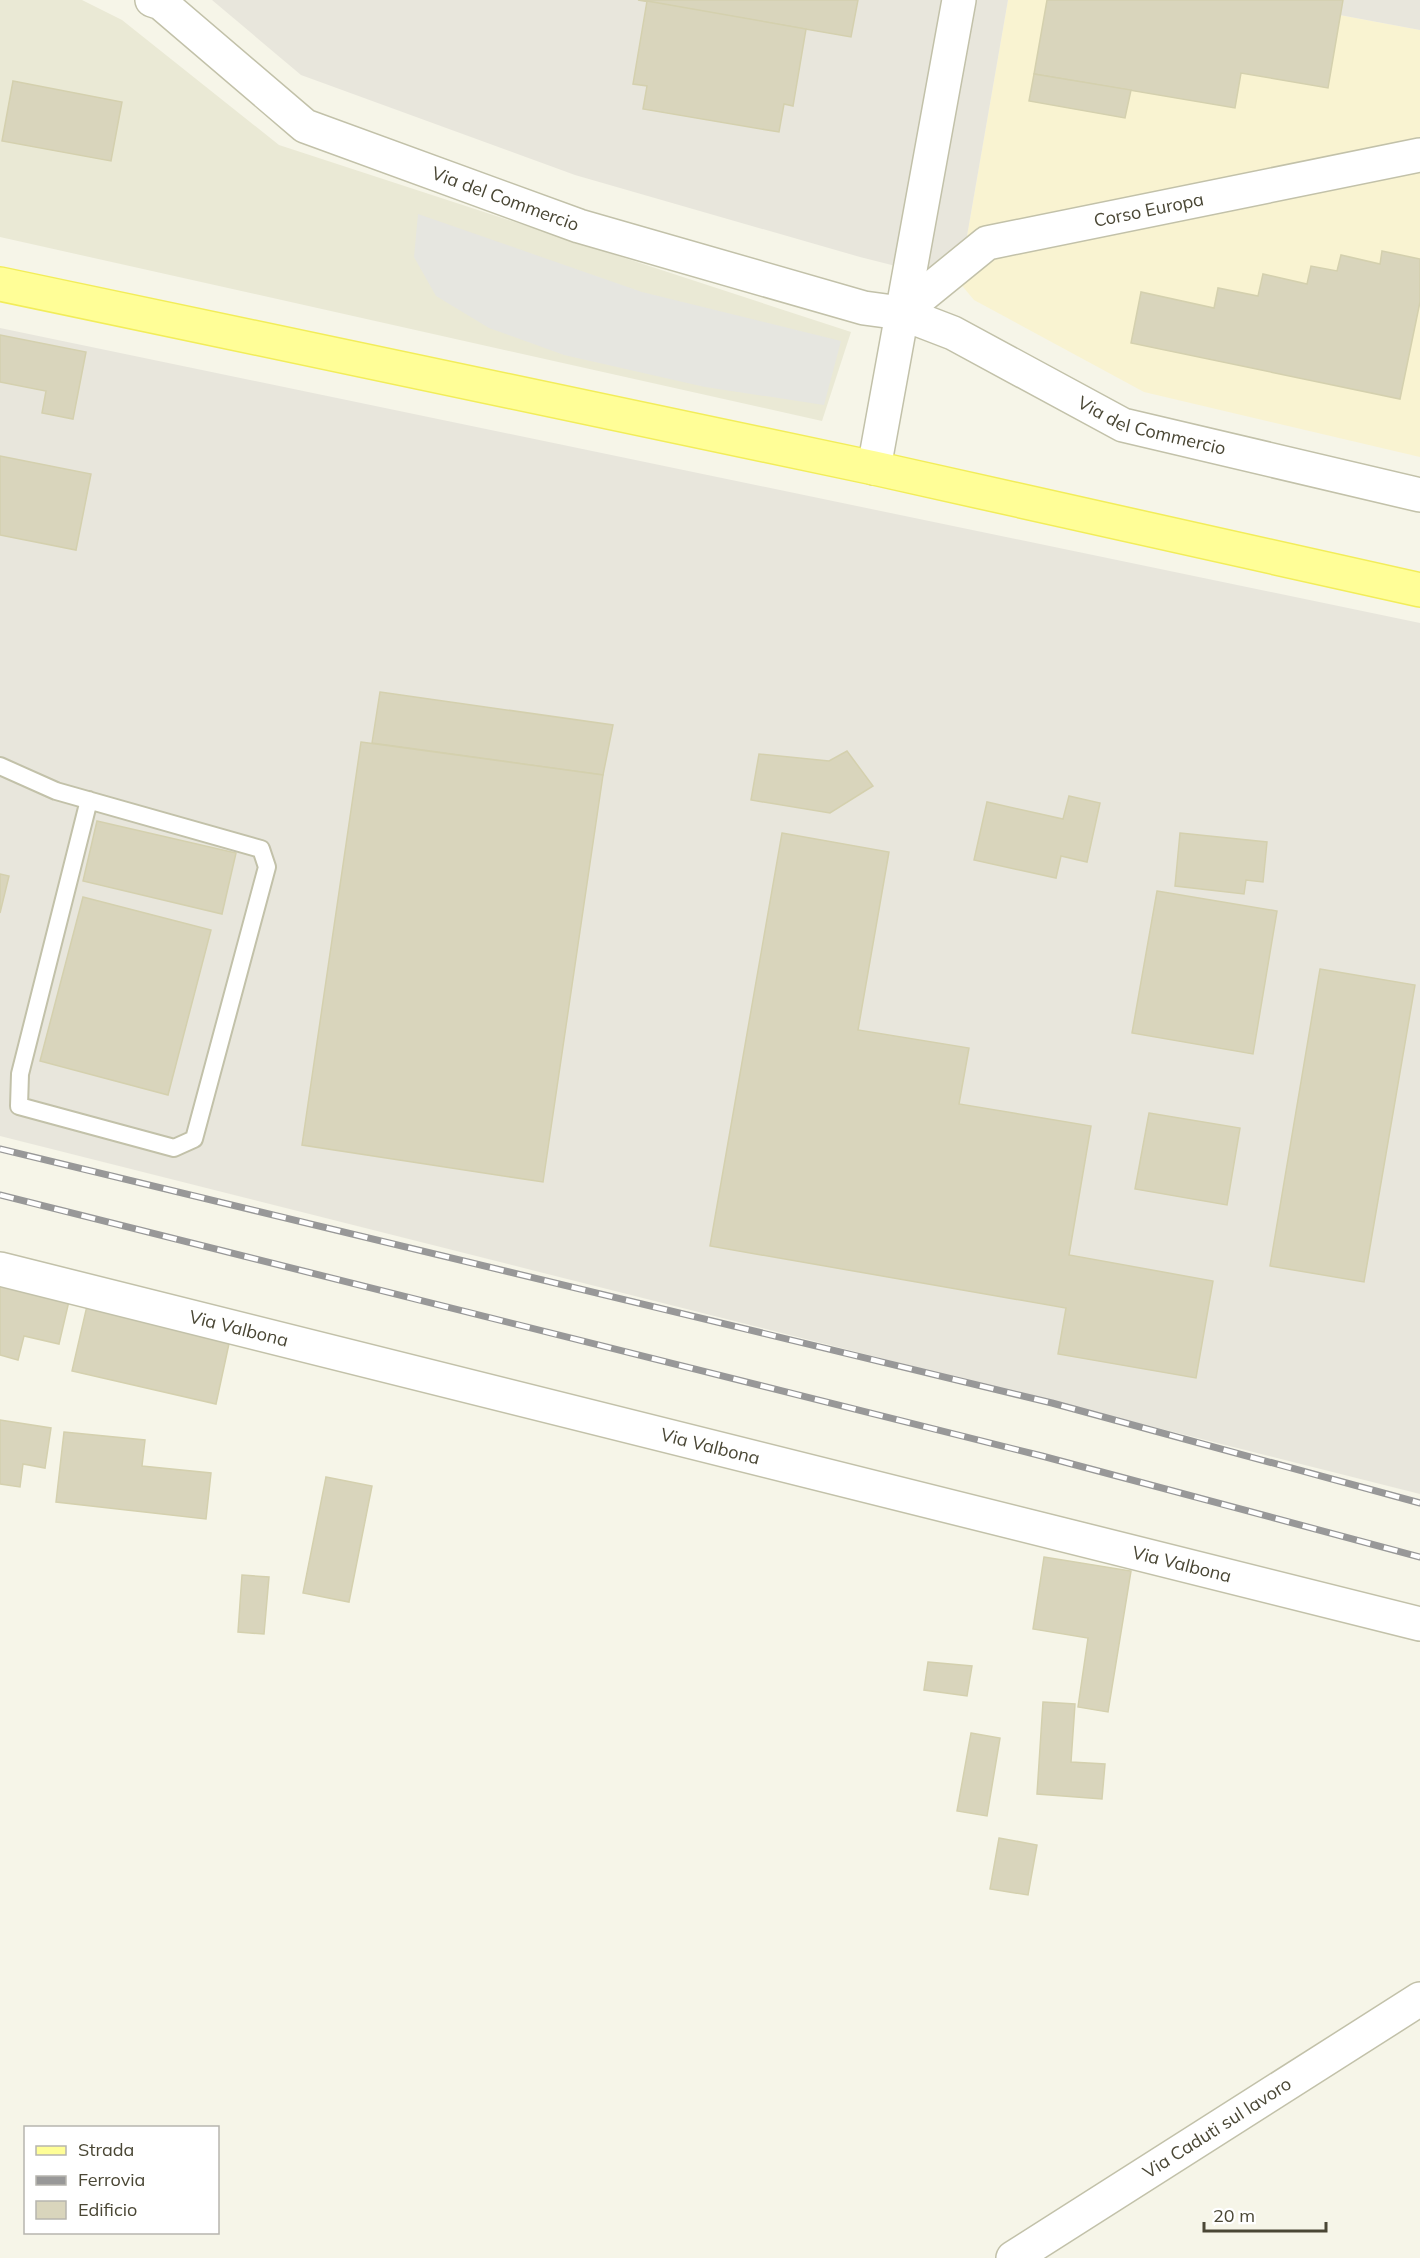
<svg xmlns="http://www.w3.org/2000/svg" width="1420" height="2258" viewBox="0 0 1420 2258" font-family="Mulish,sans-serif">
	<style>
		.residential { fill: #eae9d5 }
		.commercial { fill: #f9f3d1 }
		.industrial { fill: #e8e6dc }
		.parking { fill: #e6e6e0 }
		.building { fill: #d9d5bc; stroke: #d4d0ae; stroke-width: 1.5 }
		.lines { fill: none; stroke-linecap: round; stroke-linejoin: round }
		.service-casing { stroke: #c2c1a9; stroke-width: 20 }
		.minor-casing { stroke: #c2c1a9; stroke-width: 36 }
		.primary-casing { stroke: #f2ed5a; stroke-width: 36 }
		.service { stroke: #fff; stroke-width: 16 }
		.minor { stroke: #fff; stroke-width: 33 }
		.primary { stroke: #fffe97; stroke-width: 33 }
		.rail-casing { stroke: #989898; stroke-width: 7 }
		.rail { stroke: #fff; stroke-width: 4.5; stroke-dasharray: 14; stroke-linecap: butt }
		.labels { text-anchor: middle; stroke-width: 6; stroke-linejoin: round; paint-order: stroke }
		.street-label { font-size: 18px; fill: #4a4735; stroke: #fff }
	</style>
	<rect width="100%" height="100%" fill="#f6f5e8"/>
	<path class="residential" d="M0 0H82L122 20 279 145 851 332 822 421 0 237Z"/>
	<path class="commercial" d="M1008 0H1260L1420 30V457L1144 392 974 300 959 282Z"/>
	<g class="industrial">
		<path d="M212 0H1008L959 282 860 257 575 175 301 75Z"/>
		<path d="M1260 0H1420V30Z"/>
		<path d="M0 328 1420 623V1494L0 1136Z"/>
	</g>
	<path class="parking" d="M418 214 642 292 841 341 824 405 705 387 564 355 489 328 436 296 414 257Z"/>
	<g class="building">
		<path d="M638 0H858L851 37Z"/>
		<path d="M1047 0H1343L1328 88 1241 73 1235 108 1034 74Z"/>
		<path d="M647 1 806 29 793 106 784 104 779 132 643 109 647 86 633 84Z"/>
		<path d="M1034 74 1131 90 1125 118 1029 101Z"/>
		<path d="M13 81 122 102 111 161 2 141Z"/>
		<path d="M1382 251 1420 259V302L1400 399 1131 343 1141 292 1214 308 1218 288 1258 296 1263 274 1307 284 1311 266 1337 271 1341 255 1380 264Z"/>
		<path d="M0 335 86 352 73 419 42 413 46 391 0 382Z"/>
		<path d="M0 456 91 474 76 550 0 535Z"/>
		<path d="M380 692 613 725 603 775 372 743Z"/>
		<path d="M361 742 603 775 543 1182 302 1145Z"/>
		<path d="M847 751 873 786 830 813 751 800 759 754 829 761Z"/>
		<path d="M1069 796 1100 803 1087 862 1061 856 1056 878 974 860 987 802 1063 819Z"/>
		<path d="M97 821 236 853 222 914 83 881Z"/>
		<path d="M782 833 889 852 858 1030 969 1048 959 1104 1091 1126 1069 1255 1213 1281 1196 1378 1058 1354 1066 1308 710 1246Z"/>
		<path d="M1180 833 1267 842 1263 882 1246 880 1244 894 1175 886Z"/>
		<path d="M0 874 9 876 0 913Z"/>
		<path d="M1157 891 1277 911 1253 1054 1132 1033Z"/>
		<path d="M83 897 211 930 168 1095 40 1061Z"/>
		<path d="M1320 969 1415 985 1364 1282 1270 1266Z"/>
		<path d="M1149 1113 1240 1128 1227 1205 1135 1189Z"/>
		<path d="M0 1285 69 1301 59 1344 24 1336 18 1360 0 1355Z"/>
		<path d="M87 1306 230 1339 216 1404 72 1371Z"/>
		<path d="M0 1420 51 1428 45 1468 23 1464 20 1487 0 1484Z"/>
		<path d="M64 1432 145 1440 142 1466 211 1473 206 1519 56 1502Z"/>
		<path d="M326 1477 372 1486 349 1602 303 1593Z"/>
		<path d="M1044 1557 1131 1571 1108 1712 1078 1707 1088 1638 1033 1629Z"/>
		<path d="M242 1575 269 1577 264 1634 238 1632Z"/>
		<path d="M928 1662 972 1666 967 1696 924 1690Z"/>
		<path d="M1043 1702 1075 1704 1071 1762 1105 1764 1102 1799 1037 1794Z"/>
		<path d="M971 1733 1000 1738 987 1816 957 1811Z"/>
		<path d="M999 1838 1037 1845 1028 1895 990 1889Z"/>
	</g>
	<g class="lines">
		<defs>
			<path id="service" d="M0 766 56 791 261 849 267 867 194 1139 174 1148 19 1106 20 1074 89 800"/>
			<g id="minor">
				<path id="s1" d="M152 0 161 3 305 126 579 226 864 308 901 313 953 333 1123 425 1420 495"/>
				<path id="s2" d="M901 313 987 243 1420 155"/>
				<path d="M874 468 959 0"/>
				<path id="s3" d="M0 1269 1420 1624"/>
				<path id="s4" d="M1013 2258 1420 1999"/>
			</g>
			<path id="primary" d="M0 284 874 468 1420 590"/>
		</defs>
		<use href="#service" class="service-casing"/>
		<use href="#minor" class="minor-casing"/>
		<use href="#primary" class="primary-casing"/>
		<use href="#service" class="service"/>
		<use href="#minor" class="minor"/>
		<use href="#primary" class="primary"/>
		<defs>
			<g id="rail">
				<path d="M0 1149 1052 1403 1420 1503"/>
				<path d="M0 1195 1042 1456 1420 1557"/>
			</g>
		</defs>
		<use href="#rail" class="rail-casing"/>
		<use href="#rail" class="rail"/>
	</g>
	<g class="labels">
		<g class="street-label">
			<text dy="6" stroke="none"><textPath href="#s1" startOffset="412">Via del Commercio</textPath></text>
			<text dy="6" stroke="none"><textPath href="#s2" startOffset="276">Corso Europa</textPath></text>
			<text dy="6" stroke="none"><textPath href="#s1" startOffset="1101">Via del Commercio</textPath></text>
			<text dy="6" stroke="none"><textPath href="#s3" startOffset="246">Via Valbona</textPath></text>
			<text dy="6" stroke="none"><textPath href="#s3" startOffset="732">Via Valbona</textPath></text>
			<text dy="6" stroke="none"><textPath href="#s3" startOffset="1218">Via Valbona</textPath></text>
			<text dy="6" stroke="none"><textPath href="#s4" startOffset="242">Via Caduti sul lavoro</textPath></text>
		</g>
	</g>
	<rect x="24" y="2126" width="195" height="108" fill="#ffffff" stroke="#b7b5ae" stroke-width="1.5"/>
	<rect x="36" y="2146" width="30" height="9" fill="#fffe97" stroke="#b7b5ae" stroke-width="1.5"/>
	<text x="78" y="2156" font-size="18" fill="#4a4735">Strada</text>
	<rect x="36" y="2176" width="30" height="9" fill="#989898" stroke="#b7b5ae" stroke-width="1.5"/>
	<text x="78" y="2186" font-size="18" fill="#4a4735">Ferrovia</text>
	<rect x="36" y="2201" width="30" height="18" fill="#d9d5bc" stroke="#b7b5ae" stroke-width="1.5"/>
	<text x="78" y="2216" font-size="18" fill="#4a4735">Edificio</text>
	<path d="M1204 2222v9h122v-9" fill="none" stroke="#4a4735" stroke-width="3"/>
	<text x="1213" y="2222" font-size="18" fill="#4a4735" stroke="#ffffff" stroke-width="4.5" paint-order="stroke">20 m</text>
</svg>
